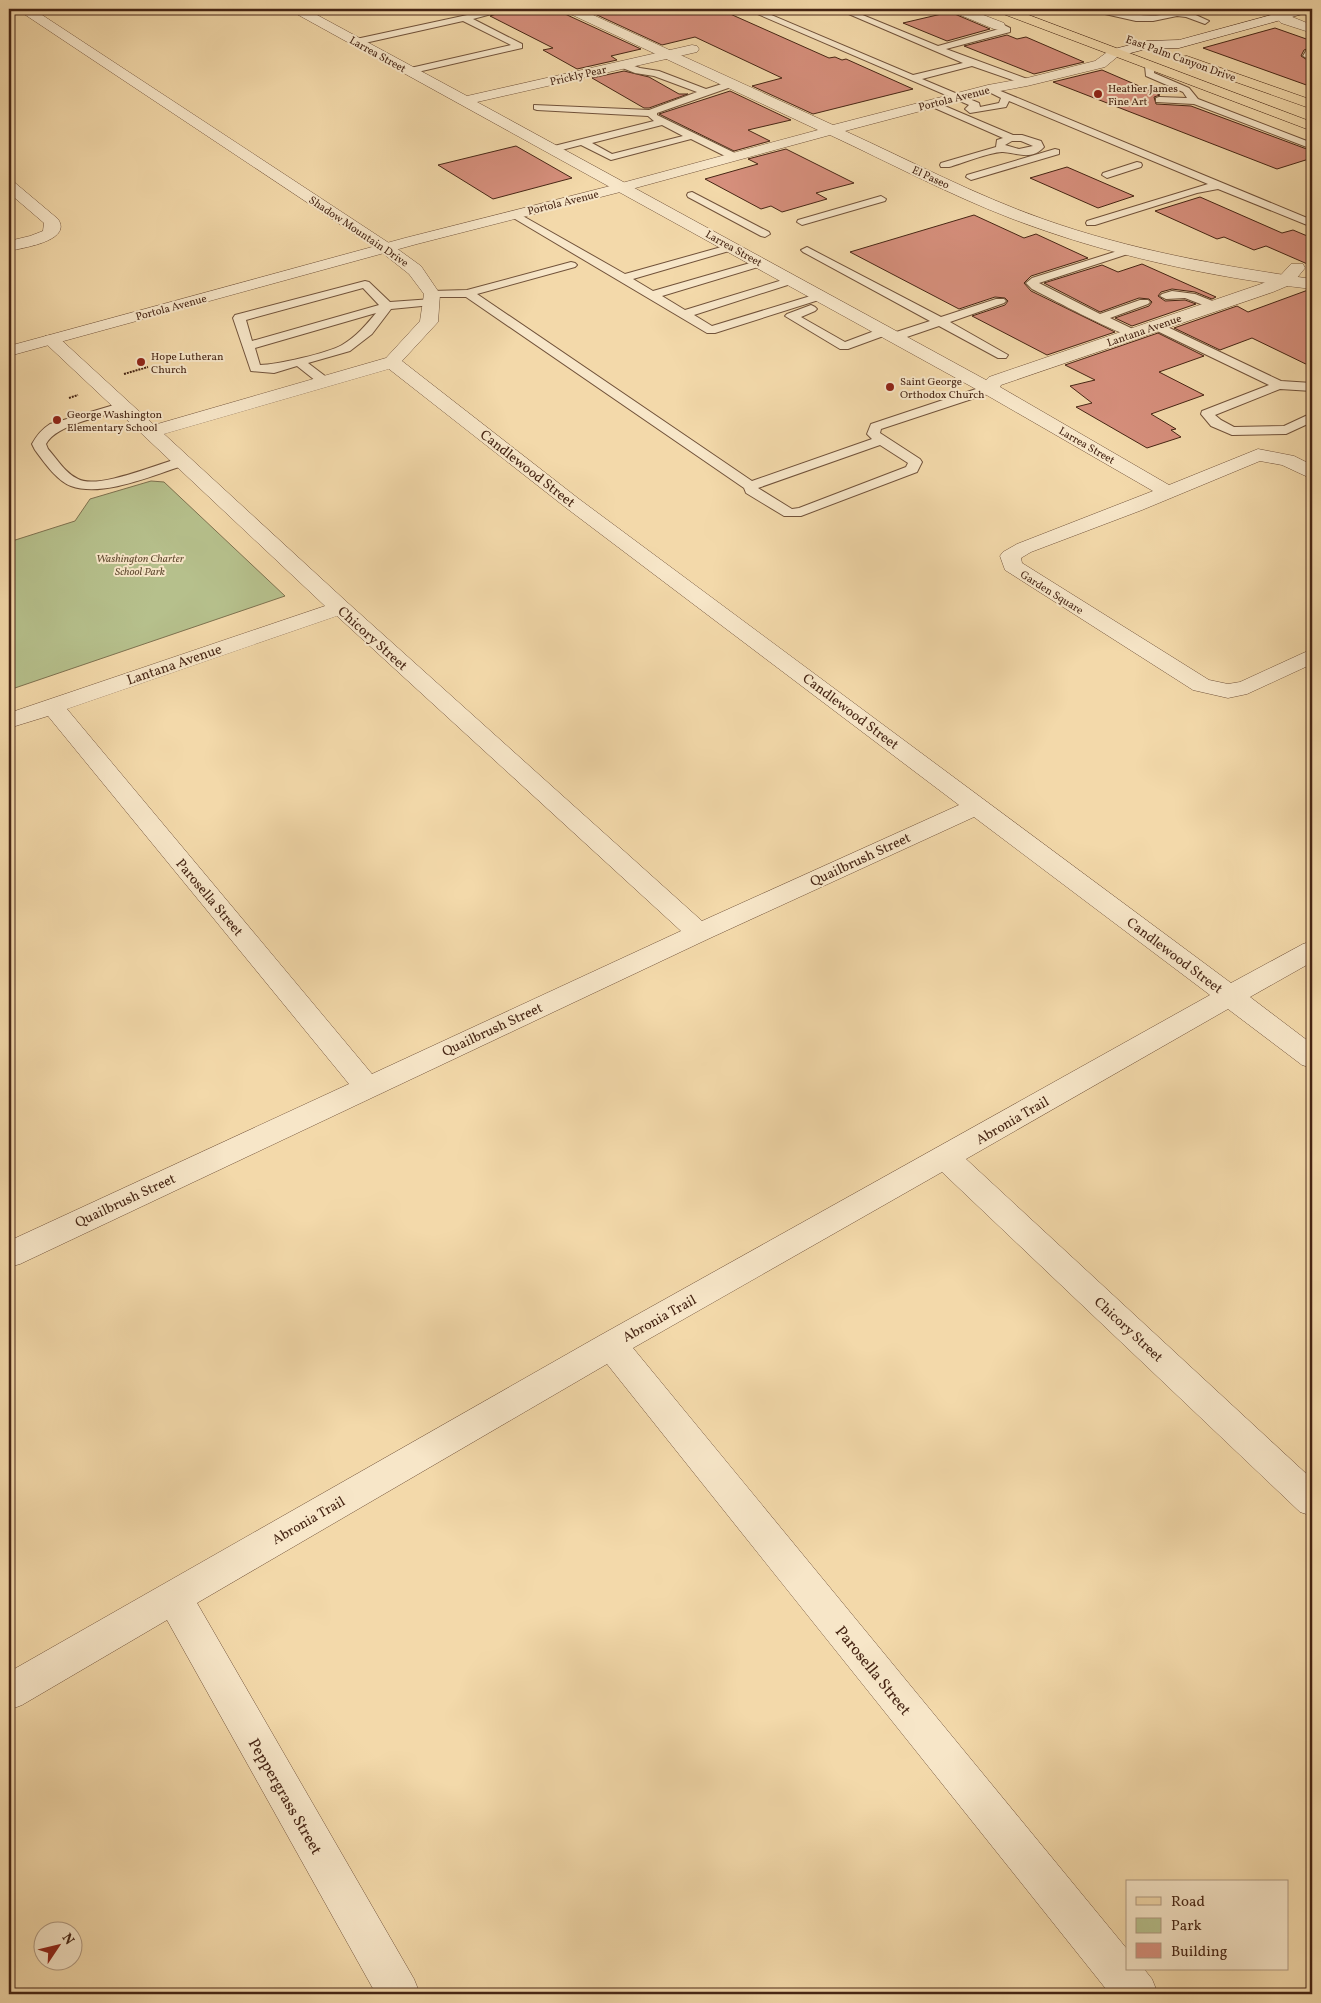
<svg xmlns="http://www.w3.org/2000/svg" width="1321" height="2003" viewBox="0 0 1321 2003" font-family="Vollkorn,serif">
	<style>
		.green { fill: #b6c08c; stroke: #7e7250 }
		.building { fill: #d68f7c; stroke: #462514 }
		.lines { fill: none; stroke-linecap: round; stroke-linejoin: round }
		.service-casing { stroke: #71523a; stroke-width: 2 }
		.minor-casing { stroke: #71523a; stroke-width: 1 }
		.tertiary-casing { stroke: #71523a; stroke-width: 1 }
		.secondary-casing { stroke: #462514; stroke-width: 1 }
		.primary-casing { stroke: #462514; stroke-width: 1 }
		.path { stroke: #462514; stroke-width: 2; stroke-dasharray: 2 1; stroke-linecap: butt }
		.service { fill: #f7e6c8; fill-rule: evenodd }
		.minor { fill: #f7e6c8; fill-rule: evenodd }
		.tertiary { fill: #f7e6c8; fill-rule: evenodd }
		.secondary { fill: #f7e6c8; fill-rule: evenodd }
		.primary { fill: #f3d9aa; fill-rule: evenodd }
		.poi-dot { fill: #8f2418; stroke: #f7e6c8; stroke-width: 2 }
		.labels { text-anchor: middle; stroke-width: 4; stroke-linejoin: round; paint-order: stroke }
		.far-street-label { font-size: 11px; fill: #462514; stroke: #f7e6c8 }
		.far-poi-label { font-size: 11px; fill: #462514; stroke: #f7e6c8; text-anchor: start }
		.far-park-label { font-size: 11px; font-style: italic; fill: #624c32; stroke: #f7e6c8 }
		.street-label { font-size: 14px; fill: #462514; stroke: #f7e6c8 }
		.near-street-label { font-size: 16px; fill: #462514; stroke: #f7e6c8 }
	</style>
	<rect width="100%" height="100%" fill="#f3d9aa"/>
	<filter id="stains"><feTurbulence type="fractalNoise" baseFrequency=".004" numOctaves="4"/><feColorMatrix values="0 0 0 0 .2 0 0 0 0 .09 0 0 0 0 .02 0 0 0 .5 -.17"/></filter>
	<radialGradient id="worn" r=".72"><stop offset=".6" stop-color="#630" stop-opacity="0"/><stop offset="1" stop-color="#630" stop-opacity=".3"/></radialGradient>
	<path class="green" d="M151 481 164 482 285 596 9 690V542L75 521 90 499Z"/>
	<g class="building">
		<path d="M512 9H562L565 14 641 49 611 56 617 60 577 69 543 50 553 48 490 16Z"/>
		<path d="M584 9H719L829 58 835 57 842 60 846 59 913 89 813 114 752 86 782 78 695 37 662 45Z"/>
		<path d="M950 12 990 29 947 41 903 23Z"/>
		<path d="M1275 28 1312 41V47L1304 50 1301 56 1312 63V87L1203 48Z"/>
		<path d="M1007 35 1017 39 1026 37 1084 62 1034 74 964 46Z"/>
		<path d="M1102 70 1160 95 1154 97 1156 104 1191 106 1312 151V158L1277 169 1053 82Z"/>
		<path d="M624 71 649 77 679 94H688L649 108H644L592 78Z"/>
		<path d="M730 91 791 120 748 130 770 141 734 151 659 114Z"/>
		<path d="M516 146 572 178 493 199 438 165Z"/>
		<path d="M786 149 854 183 816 193 827 199 782 212 771 206 761 209 705 179 758 164 748 159Z"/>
		<path d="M1067 167 1134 196 1098 208 1030 178Z"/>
		<path d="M1200 197 1282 233 1293 230 1312 238V266L1266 246 1254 250 1224 237 1217 239 1155 211Z"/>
		<path d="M974 215 1024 238 1036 234 1088 258 1031 276 1024 283 1031 291 1115 332 1047 355 972 316 1005 305 1008 301 1005 298 995 297 959 309 850 252Z"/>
		<path d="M1142 264 1216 297 1212 299 1195 292 1172 289 1161 292 1158 296 1165 301 1185 300 1196 304 1132 326 1115 318 1149 306 1152 302 1149 299 1139 298 1100 312 1044 283 1102 265 1118 272Z"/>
		<path d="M1308 290 1312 291V367L1252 338 1220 350 1174 328 1237 306 1248 312Z"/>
		<path d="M1158 333 1204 356 1159 372 1204 395 1151 414 1176 429 1171 430 1181 437 1147 448 1076 407 1092 403 1070 386 1095 380 1065 365Z"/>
	</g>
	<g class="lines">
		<defs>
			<g id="service">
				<path d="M495 9H510L473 19 522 44V48L409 74 404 71 406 69 511 45 463 21 356 45 352 42 356 39Z"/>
				<path d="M746 9H757L913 75 963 63 837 9H848L938 46 999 29 995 26 996 24H1002L1010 28V32L946 49 1030 80V84H1024L972 66 922 79 979 103 980 107 999 103 1001 98 983 89 985 87H991L1312 220V227L1218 189 1197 193 1095 225H1087L1086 223 1087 221 1208 184 1009 101 1006 107 970 113 965 109 969 105Z"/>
				<path d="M1093 9C1116 9 1137 18 1161 15V11L1164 10 1187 11 1209 21 1205 24 1186 17 1177 16 1153 21H1136L1105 14Z"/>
				<path d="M1312 49V61L1303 56 1306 51Z"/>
				<path d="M623 62 640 68 659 71 706 89 728 82H734V86L657 113V115L739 155V159H731L691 139 611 160 581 145 554 152 550 151V147L654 121 648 116 537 110 534 109V105L649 110 697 92 654 76 635 73 620 67 618 65ZM662 125 683 136 612 154 592 143Z"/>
				<path d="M1150 63 1155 66 1154 73 1189 88 1198 99 1312 143V149L1194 104 1156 102V98L1159 97 1187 98 1183 92 1146 76 1145 66Z"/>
				<path d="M933 101 1013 135H1022L1041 141 1044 147C1031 161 1018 153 1003 152 993 151 960 164 949 167H941L940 165 941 163 996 147 997 140 1003 138 930 106 928 104ZM1012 141H1021L1033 146 1019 149 1005 145Z"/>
				<path d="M1055 149 1059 150V154L971 180 966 177 967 175Z"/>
				<path d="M1137 162 1141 163 1142 165 1141 167 1107 178 1102 175 1103 173Z"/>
				<path d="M692 192 769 232 770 234 765 237 761 236 688 197 687 195 688 193Z"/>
				<path d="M881 196 886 199 885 201 802 225 797 222 798 220Z"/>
				<path d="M514 211 625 274 732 244 738 247 736 249 633 279 653 291 757 261 761 260 767 263 765 265 662 296 685 310 789 278 793 277 799 280 797 282 694 315 712 326 817 294H825L827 296 825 298 715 333H707L510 216 509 214Z"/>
				<path d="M807 247 941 317 996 299H1004L1006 301 1004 303 950 322 1008 355 1006 358H998L939 326 898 340H890L888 337 890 334 930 321 803 252 801 250Z"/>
				<path d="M1130 247 1136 250 1134 252 1039 283 1100 314 1140 300H1148L1150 302 1148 304 1110 318 1137 331 1139 334 1137 337C1126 339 1048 297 1032 289L1026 283 1032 278Z"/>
				<path d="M571 262 575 263 577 265 575 267 477 294 752 481 872 439 867 434 871 424 985 386H993L995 389 993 392 881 429 880 433 920 459 922 462 917 472 801 516H784L746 493 744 488 466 297H432L426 294 432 291 467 290ZM880 445 908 463 906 467 799 508 792 509 758 488Z"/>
				<path d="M365 281 369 282 390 302 432 299 438 302 432 305 391 309 372 334 350 351 308 363 329 379 331 382 329 385H321L297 366 274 373 251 371 233 318 235 315ZM363 288 379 305 252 341 246 320ZM376 313C366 325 356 337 342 345 328 353 276 365 260 365L255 348Z"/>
				<path d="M1172 291 1195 294 1220 304 1222 306 1216 310 1185 298 1166 299 1160 296 1162 294Z"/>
				<path d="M811 305 815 307 817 309 815 311 801 317 845 342 885 327 891 331 889 334 848 349H840L785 316 787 314Z"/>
				<path d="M1157 322 1281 381 1312 383V391L1280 389 1215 415 1221 420 1234 427 1284 426 1312 413V422L1286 434 1232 435 1211 426 1201 414 1202 411 1269 385 1153 329 1151 326Z"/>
				<path d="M124 402 128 403 130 406 128 409C107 415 56 424 46 444L48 449C57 459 65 473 78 479 98 490 160 463 183 457L188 458 190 461 188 464C156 474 103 498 71 486 57 481 44 462 35 450L32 444C37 435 42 429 50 424Z"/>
			</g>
			<g id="minor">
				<path d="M19 9H33L392 245 421 266 440 294 438 322 402 361 579 499 1231 983 1303 944 1312 941V962L1250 997 1312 1044V1068L1302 1065 1228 1009 966 1159 1312 1479V1516L1300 1512 942 1172 633 1348 1127 1949V1969H1144L1152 1979 1158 1994H1110L607 1364 197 1603 414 1979 420 1994H376L167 1620 22 1705 9 1710V1672L599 1336 1210 995 974 817 708 939 20 1264 9 1267V1241L349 1084 48 716 9 728V713L325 606 42 340 45 336 51 335 57 336 154 425 386 358 420 321 424 294 409 274 380 251 21 12ZM389 369 565 507 959 805 702 921 348 603 164 434ZM337 616 681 931 372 1074 67 709Z"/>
				<path d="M291 9H306L467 96 692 45 697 46 699 49 697 52 477 102 986 380 989 377 1261 284 1280 276 1291 264H1303L1305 268 1292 284 1273 292 1001 385 1000 387 1169 485 1258 449 1294 456 1312 465V479L1282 465 1260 461 1142 510 1031 552 1021 558 1022 563 1209 680 1228 684 1240 682 1312 649V664L1247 694 1228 698 1193 690 1005 570 1000 556 1003 552 1017 544 1153 491 983 393 293 12Z"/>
				<path d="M951 9H968L1004 23 1005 26 999 30 994 29 953 12Z"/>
				<path d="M1280 12 1312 25V33L1281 23 1274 16Z"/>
				<path d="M9 180 14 182 58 219C73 241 22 248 9 251V241L30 236 43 231 44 223 9 193Z"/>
			</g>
			<path id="tertiary" d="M564 9H580L833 125 988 85 1027 78 1095 61 1110 50H1120L1122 53 1105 67 1027 86 989 93 845 131C911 161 975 195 1043 219 1130 250 1221 266 1312 279V289C1210 277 1106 255 1010 218 948 194 890 163 830 135L628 190 417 244 9 356V346L405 238 618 184 818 130 566 12Z"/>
			<path id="secondary" d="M1293 9H1312L1310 12 1179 48 1146 49 1115 57 1108 53 1110 50 1146 41 1179 40Z"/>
			<g id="primary">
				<path d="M996 9H1013L1312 122V131L998 12Z"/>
				<path d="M1187 56 1312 100V109L1182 63 1180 60 1182 57Z"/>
			</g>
		</defs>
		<use href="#service" class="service-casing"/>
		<use href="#minor" class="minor-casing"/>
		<use href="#tertiary" class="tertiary-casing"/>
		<use href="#secondary" class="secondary-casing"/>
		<use href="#primary" class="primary-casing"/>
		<g class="path">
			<path d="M124 374 148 367"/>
			<path d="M69 398 78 395"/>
		</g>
		<use href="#service" class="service"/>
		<use href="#minor" class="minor"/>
		<use href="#tertiary" class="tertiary"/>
		<use href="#secondary" class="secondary"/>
		<use href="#primary" class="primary"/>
	</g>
	<g class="poi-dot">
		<circle cx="1098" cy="94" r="5"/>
		<circle cx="141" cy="362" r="5"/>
		<circle cx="890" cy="387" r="5"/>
		<circle cx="57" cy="420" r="5"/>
	</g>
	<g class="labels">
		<g class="far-street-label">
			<text transform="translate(378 54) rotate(29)" y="4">Larrea Street</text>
			<text transform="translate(1181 58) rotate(20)" y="4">East Palm Canyon Drive</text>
			<text transform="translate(578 75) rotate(-13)" y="4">Prickly Pear</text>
			<text transform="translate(954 98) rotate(-14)" y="4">Portola Avenue</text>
			<text transform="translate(931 177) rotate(25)" y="4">El Paseo</text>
			<text transform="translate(563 202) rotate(-14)" y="4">Portola Avenue</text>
			<text transform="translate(359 231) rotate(34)" y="4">Shadow Mountain Drive</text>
			<text transform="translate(734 248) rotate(29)" y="4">Larrea Street</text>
			<text transform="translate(171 307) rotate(-15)" y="4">Portola Avenue</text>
			<text transform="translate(1144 330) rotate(-19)" y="4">Lantana Avenue</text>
			<text transform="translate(1087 445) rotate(30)" y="4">Larrea Street</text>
			<text transform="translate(1052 592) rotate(32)" y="4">Garden Square</text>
		</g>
		<g class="far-poi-label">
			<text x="1108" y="92">Heather James<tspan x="1108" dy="13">Fine Art</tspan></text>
			<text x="151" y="360">Hope Lutheran<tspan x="151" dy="13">Church</tspan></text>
			<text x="900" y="385">Saint George<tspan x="900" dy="13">Orthodox Church</tspan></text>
			<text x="67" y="418">George Washington<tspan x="67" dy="13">Elementary School</tspan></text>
		</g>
		<g class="far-park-label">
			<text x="140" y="562">Washington Charter<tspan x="140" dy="13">School Park</tspan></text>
		</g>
		<g class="street-label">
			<text transform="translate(528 468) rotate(38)" y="5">Candlewood Street</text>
			<text transform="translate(373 638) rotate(42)" y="5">Chicory Street</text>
			<text transform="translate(174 664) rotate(-19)" y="5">Lantana Avenue</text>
			<text transform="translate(851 711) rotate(37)" y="5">Candlewood Street</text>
			<text transform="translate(860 859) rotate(-25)" y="5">Quailbrush Street</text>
			<text transform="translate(210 897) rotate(50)" y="5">Parosella Street</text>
			<text transform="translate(1175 955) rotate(37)" y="5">Candlewood Street</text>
			<text transform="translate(492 1029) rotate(-25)" y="5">Quailbrush Street</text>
			<text transform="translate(1012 1120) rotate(-30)" y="5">Abronia Trail</text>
			<text transform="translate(125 1200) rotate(-25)" y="5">Quailbrush Street</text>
			<text transform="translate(659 1318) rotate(-29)" y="5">Abronia Trail</text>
			<text transform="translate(1129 1329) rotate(43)" y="5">Chicory Street</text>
			<text transform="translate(308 1520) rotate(-30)" y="5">Abronia Trail</text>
		</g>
		<g class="near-street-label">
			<text transform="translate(874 1670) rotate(51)" y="6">Parosella Street</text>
			<text transform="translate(286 1796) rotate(60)" y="6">Peppergrass Street</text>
		</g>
	</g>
	<rect width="1321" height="2003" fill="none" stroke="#f3d9aa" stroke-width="30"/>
	<rect x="10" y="10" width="1301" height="1983" fill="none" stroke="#462514" stroke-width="2.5"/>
	<rect x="15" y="15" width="1291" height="1973" fill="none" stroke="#462514"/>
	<rect x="1126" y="1880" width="162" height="90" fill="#f7e6c8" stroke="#b09980"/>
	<rect x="1136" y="1897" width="25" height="8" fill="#f3d9aa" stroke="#b09980"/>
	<text x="1171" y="1906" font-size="15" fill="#462514">Road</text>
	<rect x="1136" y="1918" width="25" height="15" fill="#b6c08c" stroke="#b09980"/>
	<text x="1171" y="1930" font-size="15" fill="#462514">Park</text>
	<rect x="1136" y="1943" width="25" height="15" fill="#d68f7c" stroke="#b09980"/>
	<text x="1171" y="1956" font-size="15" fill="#462514">Building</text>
	<g transform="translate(58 1946) rotate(55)"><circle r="24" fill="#f7e6c8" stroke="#b09980"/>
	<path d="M0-4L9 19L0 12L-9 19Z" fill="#8f2418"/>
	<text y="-8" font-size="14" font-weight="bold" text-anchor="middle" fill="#462514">N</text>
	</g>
	<rect width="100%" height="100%" filter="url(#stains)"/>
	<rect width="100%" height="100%" fill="url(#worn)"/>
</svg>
